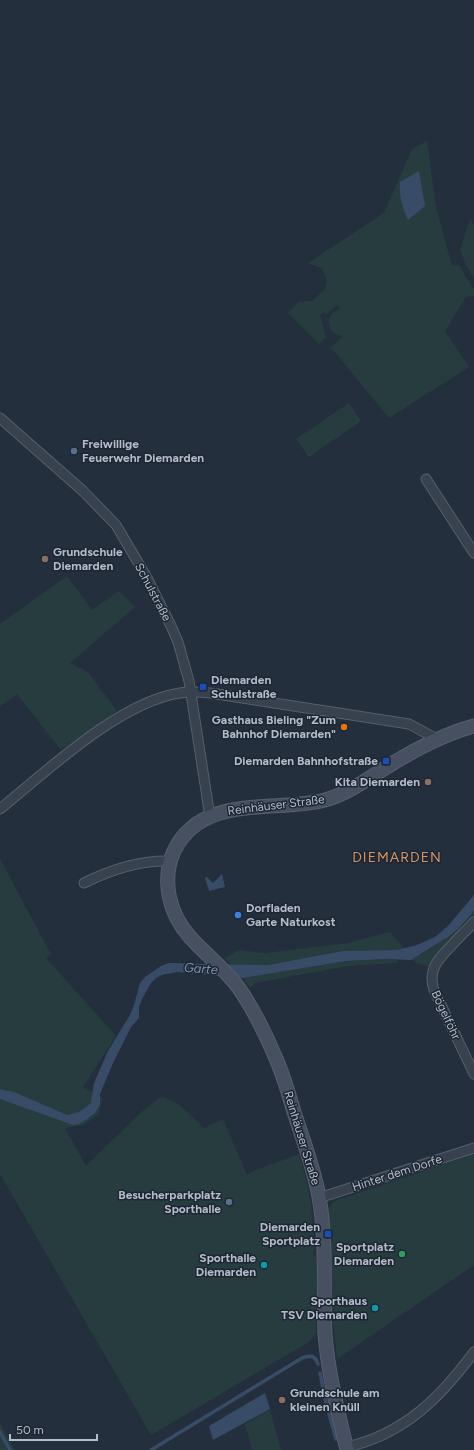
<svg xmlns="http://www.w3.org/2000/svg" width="474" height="1450" viewBox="0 0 474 1450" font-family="Figtree,sans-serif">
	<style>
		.green { fill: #263c3f }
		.water { fill: #394c67 }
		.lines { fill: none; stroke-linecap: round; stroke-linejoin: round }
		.stream { stroke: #394c67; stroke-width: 3.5 }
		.street-casing { stroke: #565f6c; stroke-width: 11 }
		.secondary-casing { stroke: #565f6c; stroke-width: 15 }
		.street { stroke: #38414e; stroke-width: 9 }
		.secondary { stroke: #465061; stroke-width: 13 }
		.service-dot { fill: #5c6f8a; stroke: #1d2633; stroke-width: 1.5 }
		.education-dot { fill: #8d6e63; stroke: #1d2633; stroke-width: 1.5 }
		.transit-dot { fill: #1a4fb4; stroke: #1d2633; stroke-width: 1.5 }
		.food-dot { fill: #e8710a; stroke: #1d2633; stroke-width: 1.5 }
		.shop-dot { fill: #3f7fe0; stroke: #1d2633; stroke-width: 1.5 }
		.leisure-dot { fill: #2e9e5b; stroke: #1d2633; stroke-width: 1.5 }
		.culture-dot { fill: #0f9aa8; stroke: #1d2633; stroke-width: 1.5 }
		.labels { text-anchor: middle; stroke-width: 3; stroke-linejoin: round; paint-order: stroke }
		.poi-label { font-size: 12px; font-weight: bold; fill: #b4bcc9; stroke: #1d2633; text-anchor: end }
		.street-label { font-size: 12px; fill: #b4bcc9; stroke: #1d2633 }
		.water-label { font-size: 13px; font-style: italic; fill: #7c92b1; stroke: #1d2633 }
		.quarter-label { font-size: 14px; letter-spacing: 1px; fill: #d59563; stroke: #1d2633 }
	</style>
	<rect width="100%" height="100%" fill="#242f3e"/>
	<g class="green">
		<path d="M427 141 436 207 452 266 459 265 464 274 474 289V296L466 297 445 331 469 367 389 418 334 351 330 348 343 336C326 333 323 315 340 309L337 305 327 314 324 312 320 315 326 337 319 344 288 313 298 302 312 301 325 289 327 283 326 276 321 268 308 263 384 213 412 149Z"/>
		<path d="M470 219 474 224V278L466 265 460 250Z"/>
		<path d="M349 403 361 421 309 457 296 439Z"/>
		<path d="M67 576 92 610 119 591 135 607 70 663 88 672 117 711 61 750 17 694 0 706V624Z"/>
		<path d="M0 859 51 954 46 958 116 1036 83 1087 103 1098 98 1115 83 1125 65 1128 86 1166 139 1114 162 1096 180 1105 204 1128 223 1119 247 1175 256 1170 299 1154 306 1178 311 1203 315 1250 313 1251V1256H316V1333L309 1342 151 1435 0 1174Z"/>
		<path d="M474 911V916L429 966C422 966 417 964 412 959 437 947 456 931 474 911Z"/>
		<path d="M390 932 404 948 397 950 343 951 268 965H231L225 958 238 950 265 953 348 943Z"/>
		<path d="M386 959 397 960V963L348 966 255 983 250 988 243 978 346 961Z"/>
		<path d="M474 1154V1265L337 1359 332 1310 331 1244 333 1243V1239L330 1238C329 1226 324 1209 335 1201Z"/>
		<path d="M270 1410 281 1450H252L245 1424Z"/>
		<path d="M0 1423 15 1450H0Z"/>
	</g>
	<g class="water">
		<path d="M419 171 425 206 408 220C402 206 399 198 400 182Z"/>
		<path d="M222 874 225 887 209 891 205 878 207 877 213 883Z"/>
		<path d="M474 895V911L458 929 448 937 411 960 386 959 346 961 243 978 177 972 162 975 156 978 151 983 142 999 139 1007V1018L131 1027 113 1063 100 1094V1105L95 1113 86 1120 79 1124 73 1125 0 1099V1089L14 1092 67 1115 79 1112 86 1107 91 1103 94 1083 108 1051 130 1015 134 1005 140 983 145 977 161 966 169 963H179L200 964 268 965 343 951 397 950 417 945 435 937 448 926Z"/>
		<path d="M265 1393 270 1409 213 1440 209 1426Z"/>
	</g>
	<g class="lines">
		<g class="stream">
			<path d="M320 1373 326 1403"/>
			<path d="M329 1414 336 1439"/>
			<path d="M0 1432 10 1450"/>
			<path d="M151 1450 302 1358C310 1355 315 1355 318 1364"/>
		</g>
		<defs>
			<g id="street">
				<path d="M0 418 83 491 116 525 146 576 171 626 178 642 189 681 210 817"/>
				<path d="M426 479 474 553"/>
				<path d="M0 809C47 771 119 702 180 693 190 691 200 692 210 693L409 724 437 739"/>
				<path d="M84 883C110 870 140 860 170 861"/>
				<path d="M474 922C467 930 459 937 452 945 439 958 427 970 434 990L474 1074"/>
				<path d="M319 1198 474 1148"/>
				<path d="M347 1447C404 1434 440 1398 474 1352"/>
			</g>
			<path id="secondary" d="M347 1450C338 1412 328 1373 325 1334 323 1289 327 1242 319 1197 314 1168 303 1140 294 1112 289 1095 284 1077 277 1061 266 1035 254 1009 238 987 224 968 205 954 190 937 169 914 161 880 174 851 202 793 275 813 325 800 350 793 368 778 390 765 416 749 444 734 474 726"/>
		</defs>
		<use href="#street" class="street-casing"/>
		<use href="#secondary" class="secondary-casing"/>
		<use href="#street" class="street"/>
		<use href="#secondary" class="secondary"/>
	</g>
	<g class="service-dot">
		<circle cx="74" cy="451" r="4"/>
		<circle cx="229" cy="1202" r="4"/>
	</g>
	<g class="education-dot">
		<circle cx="45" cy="559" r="4"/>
		<circle cx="428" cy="782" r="4"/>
		<circle cx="282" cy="1400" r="4"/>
	</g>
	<g class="transit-dot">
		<rect x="199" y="683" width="8" height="8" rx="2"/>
		<rect x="382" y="757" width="8" height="8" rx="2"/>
		<rect x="324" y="1230" width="8" height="8" rx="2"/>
	</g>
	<circle class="food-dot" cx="344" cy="727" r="4"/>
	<circle class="shop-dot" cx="238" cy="915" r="4"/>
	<circle class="leisure-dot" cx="402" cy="1254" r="4"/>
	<g class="culture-dot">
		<circle cx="264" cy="1265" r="4"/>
		<circle cx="375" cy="1308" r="4"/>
	</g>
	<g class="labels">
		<g class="poi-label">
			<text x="82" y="448" text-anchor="start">Freiwillige<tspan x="82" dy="14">Feuerwehr Diemarden</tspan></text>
			<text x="53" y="556" text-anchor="start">Grundschule<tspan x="53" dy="14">Diemarden</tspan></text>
			<text x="211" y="684" text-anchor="start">Diemarden<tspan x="211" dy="14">Schulstraße</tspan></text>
			<text x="336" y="724">Gasthaus Bieling "Zum<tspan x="336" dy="14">Bahnhof Diemarden"</tspan></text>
			<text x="378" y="765">Diemarden Bahnhofstraße</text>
			<text x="420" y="786">Kita Diemarden</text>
			<text x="246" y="912" text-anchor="start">Dorfladen<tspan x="246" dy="14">Garte Naturkost</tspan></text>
			<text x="221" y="1199">Besucherparkplatz<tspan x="221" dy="14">Sporthalle</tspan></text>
			<text x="320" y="1231">Diemarden<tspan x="320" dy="14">Sportplatz</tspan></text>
			<text x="394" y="1251">Sportplatz<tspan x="394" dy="14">Diemarden</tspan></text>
			<text x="256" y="1262">Sporthalle<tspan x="256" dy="14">Diemarden</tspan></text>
			<text x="367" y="1305">Sporthaus<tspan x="367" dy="14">TSV Diemarden</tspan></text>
			<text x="290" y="1397" text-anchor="start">Grundschule am<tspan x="290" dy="14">kleinen Knüll</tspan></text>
		</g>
		<g class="street-label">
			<text transform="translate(153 592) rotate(62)" y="4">Schulstraße</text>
			<text transform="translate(276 805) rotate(-7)" y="4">Reinhäuser Straße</text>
			<text transform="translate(446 1015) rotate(65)" y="4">Bögelföhr</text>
			<text transform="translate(302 1138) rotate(73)" y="4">Reinhäuser Straße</text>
			<text transform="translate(397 1173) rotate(-18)" y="4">Hinter dem Dorfe</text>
		</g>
		<g class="water-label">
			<text transform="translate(201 968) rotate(4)" y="5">Garte</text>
		</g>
		<g class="quarter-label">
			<text x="397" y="862">DIEMARDEN</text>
		</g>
	</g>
	<path d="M10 1434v6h87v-6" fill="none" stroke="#b4bcc9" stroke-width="2"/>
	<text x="16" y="1434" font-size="12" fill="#b4bcc9" stroke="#1d2633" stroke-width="3" paint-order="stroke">50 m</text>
</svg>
